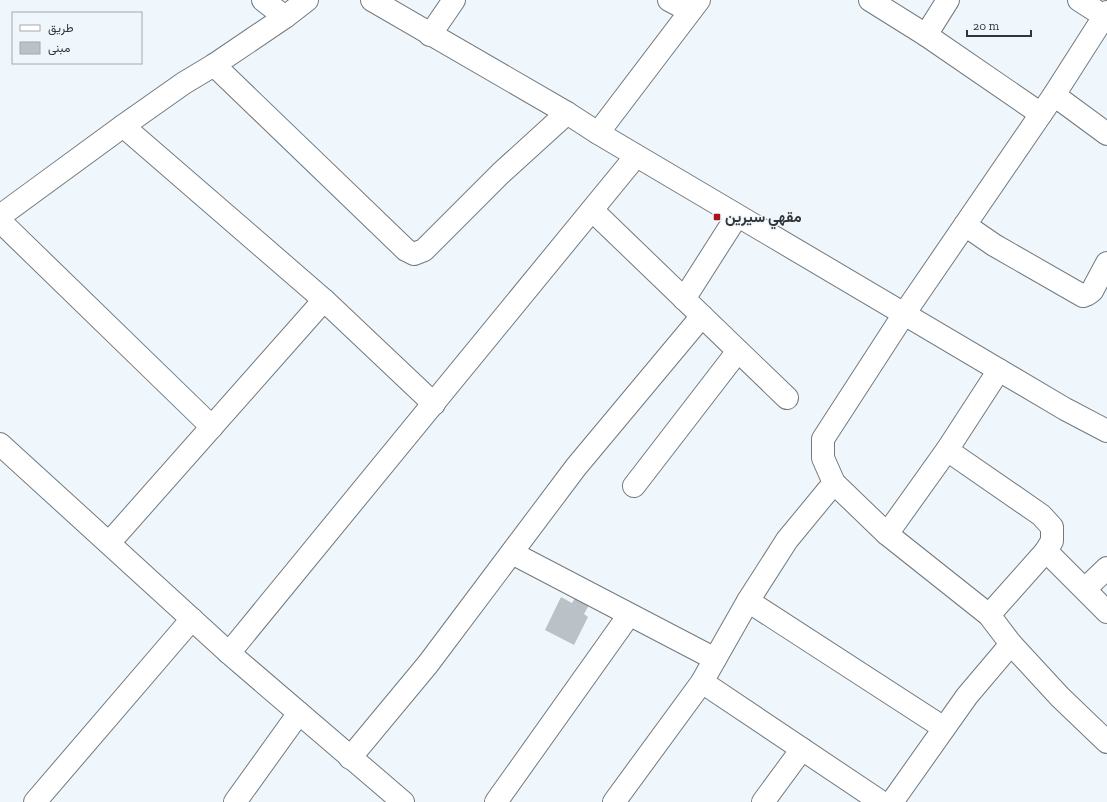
<svg xmlns="http://www.w3.org/2000/svg" width="1107" height="802" viewBox="0 0 1107 802" font-family="'Zilla Slab',Vazirmatn,serif">
	<style>
		.building { fill: #bbc2c7 }
		.lines { fill: none; stroke-linecap: round; stroke-linejoin: round }
		.minor-casing { stroke: #72797e; stroke-width: 24 }
		.minor { stroke: #fff; stroke-width: 22 }
		.poi-dot { fill: #a91517; stroke: #eff7fd; stroke-width: 1.5 }
		.labels { text-anchor: middle; stroke-width: 3; stroke-linejoin: round; paint-order: stroke }
		.poi-label { font-size: 15px; font-weight: bold; fill: #333638; stroke: #eff7fd; text-anchor: start }
	</style>
	<rect width="100%" height="100%" fill="#eff7fd"/>
	<path class="building" d="M561 597 572 603 575 598 589 605 584 614 588 617 574 645 545 630Z"/>
	<g class="lines">
		<defs>
			<g id="minor">
				<path d="M263 0 285 17"/>
				<path d="M372 0 567 113 598 133 1065 409 1107 431"/>
				<path d="M669 0 690 11"/>
				<path d="M870 0 926 35 948 0"/>
				<path d="M1079 0 1107 18"/>
				<path d="M1107 12 1054 95 904 314 823 439V458L834 483 887 534 989 615 1011 644 1060 697 1107 742"/>
				<path d="M430 35 454 0"/>
				<path d="M926 35 1041 114"/>
				<path d="M214 65 406 250 414 254 424 250 501 173 567 113"/>
				<path d="M1054 95 1107 134"/>
				<path d="M123 126 324 300 434 404"/>
				<path d="M598 133 699 0"/>
				<path d="M592 210 787 398"/>
				<path d="M0 216 123 126 184 83 214 65 285 17 307 0"/>
				<path d="M0 221 212 427"/>
				<path d="M965 225 994 245 1083 296 1088 294 1092 291 1107 263"/>
				<path d="M684 299 737 216"/>
				<path d="M0 444 229 653 403 802"/>
				<path d="M947 450 1041 515 1052 527V541L1046 551 989 615"/>
				<path d="M634 486 738 351"/>
				<path d="M887 534 947 450 999 370"/>
				<path d="M109 543 324 300"/>
				<path d="M1046 551 1107 612"/>
				<path d="M512 553 715 659"/>
				<path d="M1085 589 1107 568"/>
				<path d="M748 601 944 728"/>
				<path d="M229 653 636 156"/>
				<path d="M702 682 881 802"/>
				<path d="M350 758 428 664 576 467 702 316"/>
				<path d="M35 802 192 619"/>
				<path d="M235 802 299 713"/>
				<path d="M496 802 629 615"/>
				<path d="M614 802 702 682 748 601 787 540 834 483"/>
				<path d="M763 802 802 749"/>
				<path d="M892 802 967 696 1011 644"/>
			</g>
		</defs>
		<use href="#minor" class="minor-casing"/>
		<use href="#minor" class="minor"/>
	</g>
	<rect class="poi-dot" x="713" y="213" width="8" height="8" rx="2"/>
	<g class="labels">
		<g class="poi-label">
			<text x="725" y="222">مقهي سيرين</text>
		</g>
	</g>
	<rect x="12" y="12" width="130" height="52" fill="#eff7fd" stroke="#a4aaae"/>
	<rect x="20" y="25" width="20" height="6" fill="#ffffff" stroke="#a4aaae"/>
	<text x="48" y="32" font-size="12" fill="#333638">طريق</text>
	<rect x="20" y="42" width="20" height="12" fill="#bbc2c7" stroke="#a4aaae"/>
	<text x="48" y="52" font-size="12" fill="#333638">مبنى</text>
	<path d="M967 30v6h64v-6" fill="none" stroke="#333638" stroke-width="2"/>
	<text x="973" y="30" font-size="12" fill="#333638" stroke="#eff7fd" stroke-width="3" paint-order="stroke">20 m</text>
</svg>
